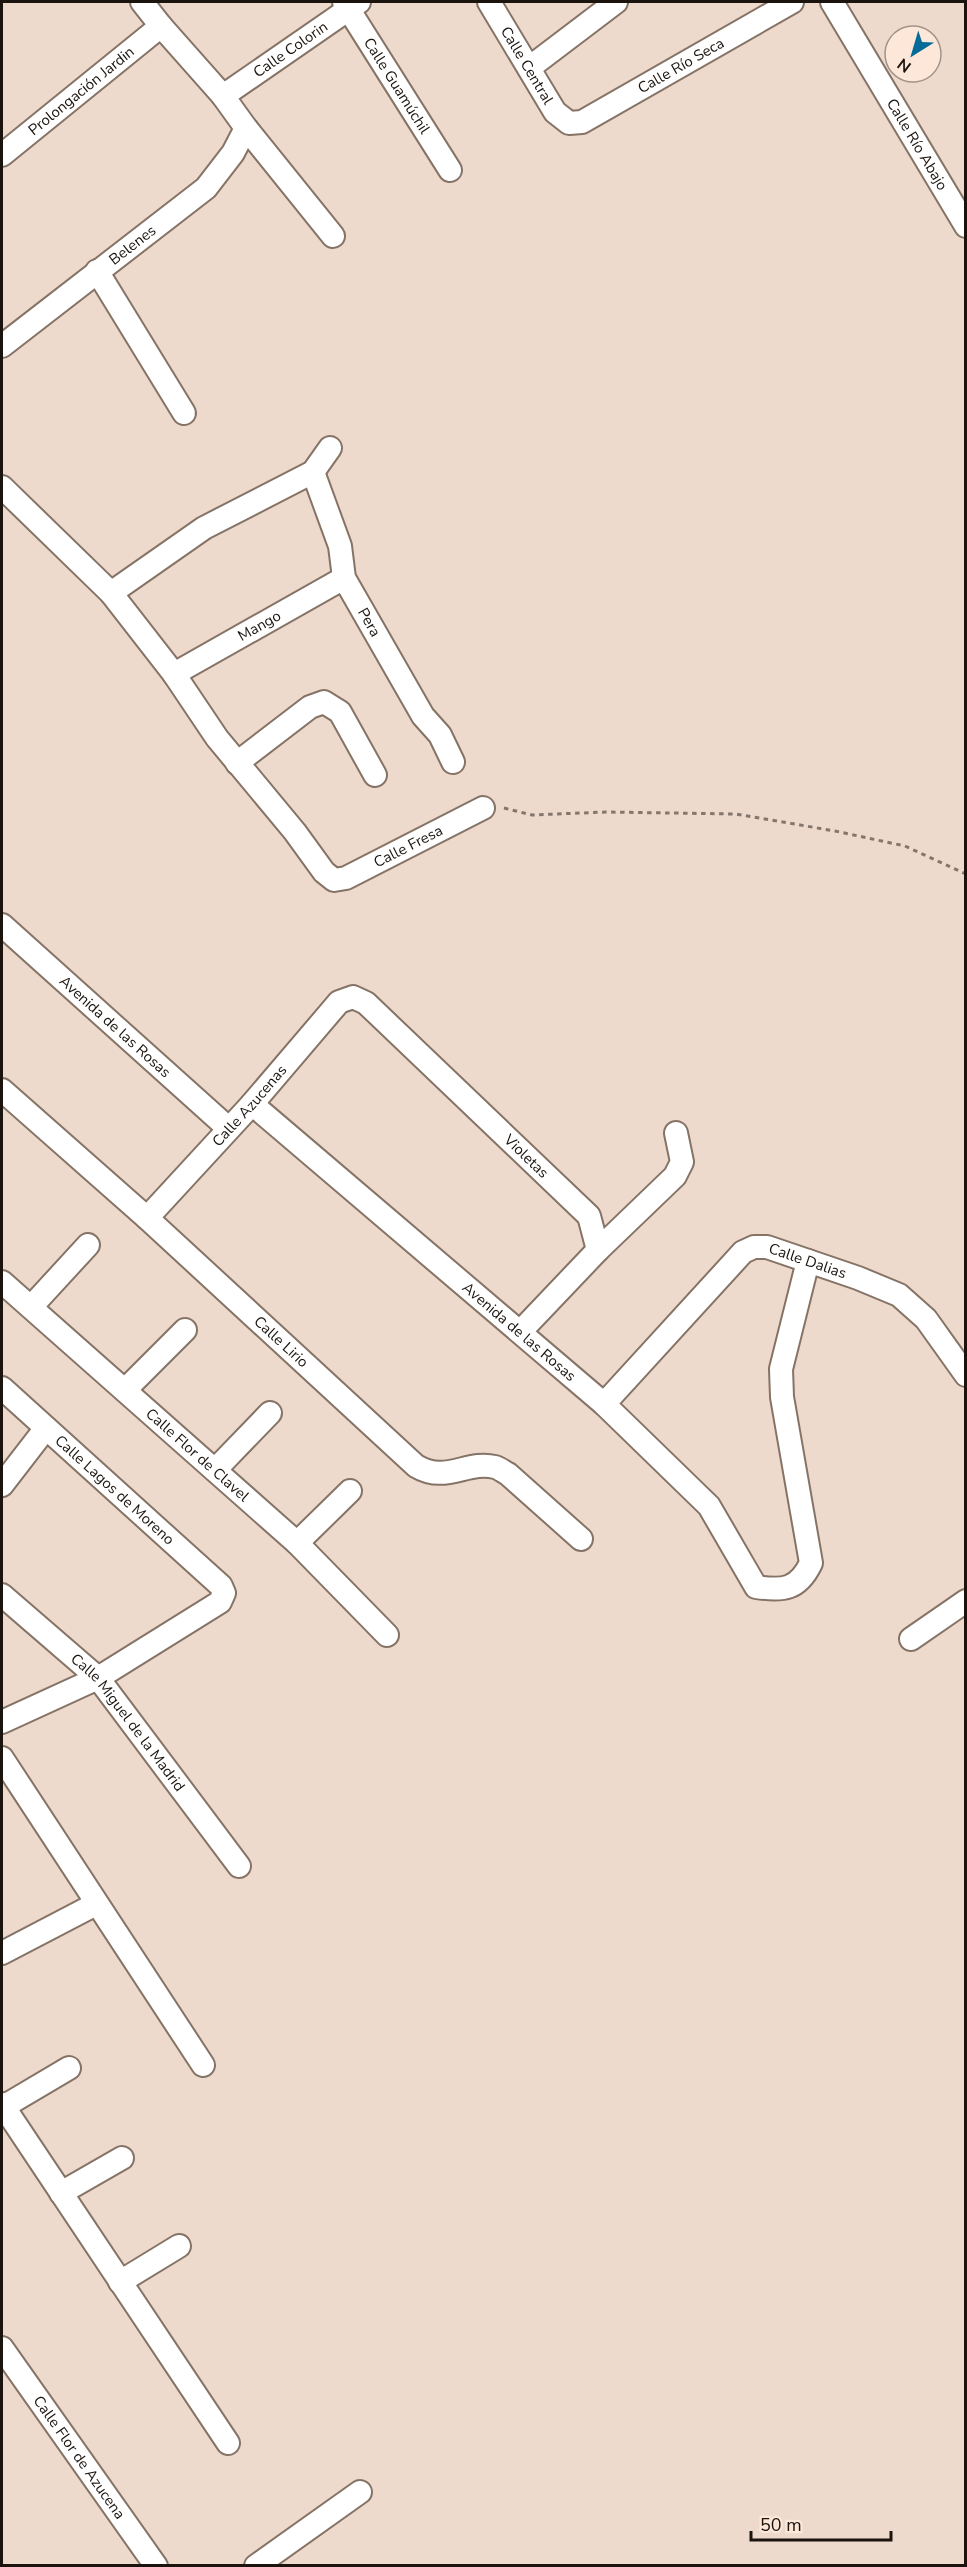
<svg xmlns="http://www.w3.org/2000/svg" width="967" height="2567" viewBox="0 0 967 2567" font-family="'Nunito Sans',sans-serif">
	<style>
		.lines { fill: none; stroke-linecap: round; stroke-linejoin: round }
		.minor-casing { stroke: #857366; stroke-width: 26 }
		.path { stroke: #84766d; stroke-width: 3; stroke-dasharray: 4.5 4.5; stroke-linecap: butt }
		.minor { stroke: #fff; stroke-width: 22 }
		.labels { text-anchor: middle; stroke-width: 6; stroke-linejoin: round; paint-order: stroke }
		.street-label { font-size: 15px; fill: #1a130e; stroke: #fce7d9 }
	</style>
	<rect width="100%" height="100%" fill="#eedacc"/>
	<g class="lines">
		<defs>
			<g id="minor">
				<path d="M142 2 161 26 223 96 246 128 333 236"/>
				<path id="s1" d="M344 2 450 170"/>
				<path id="s2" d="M489 2 555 112 569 123 582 122 792 2"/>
				<path id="s3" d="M832 2 966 226"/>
				<path d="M529 68 616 2"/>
				<path id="s4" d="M223 96 359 2"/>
				<path id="s5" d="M2 155 161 26"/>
				<path d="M97 271 184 413"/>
				<path id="s6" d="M2 346 206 188 233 153 246 128"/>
				<path id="s7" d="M313 472 340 546 344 578 423 716 440 735 453 762"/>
				<path id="s8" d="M2 487 111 593 174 674 217 738 295 832 324 872 334 880 346 878 483 808"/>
				<path d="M111 593 204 528 313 472 330 448"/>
				<path id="s9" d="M174 674 344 578"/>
				<path d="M237 763 310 707 324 702 340 712 375 775"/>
				<path id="s10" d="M2 925 228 1128"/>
				<path id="s11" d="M2 1090 147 1218 416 1466C446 1484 467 1460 495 1467 499 1468 504 1472 508 1474L581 1539"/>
				<path id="s12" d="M252 1104 604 1404 709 1506 756 1587C783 1591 798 1590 811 1563L782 1397 781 1369 808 1261"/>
				<path id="s13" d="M147 1218 252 1104 339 1002 353 997 366 1003 589 1216 598 1250"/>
				<path id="s14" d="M2 1282 297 1543 387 1635"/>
				<path d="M31 1307 88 1245"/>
				<path d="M520 1332 598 1250 675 1176 682 1162 676 1133"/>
				<path id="s15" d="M2 1388 221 1586 224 1593 220 1602 98 1678 2 1722"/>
				<path d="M125 1390 185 1330"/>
				<path id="s16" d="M604 1404 743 1252 754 1247H767L858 1278 899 1295 926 1319 966 1375"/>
				<path d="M215 1470 270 1413"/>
				<path d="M2 1485 46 1428"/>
				<path d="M297 1543 350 1491"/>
				<path id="s17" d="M2 1595 98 1678 239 1866"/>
				<path d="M911 1639 966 1601"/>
				<path d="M2 1758 203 2065"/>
				<path d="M2 1953 96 1904"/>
				<path d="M2 2104 228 2443"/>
				<path d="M3 2107 69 2068"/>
				<path d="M61 2193 122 2158"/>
				<path d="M120 2282 179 2246"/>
				<path id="s18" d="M2 2348 156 2566"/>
				<path d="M256 2566 360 2492"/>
			</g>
		</defs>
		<use href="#minor" class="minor-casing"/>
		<path class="path" d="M504 808 532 815 606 812 736 814 835 831 905 846 966 874"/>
		<use href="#minor" class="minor"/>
	</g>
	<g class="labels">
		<g class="street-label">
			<text dy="5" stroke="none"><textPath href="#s4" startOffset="82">Calle Colorin</textPath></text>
			<text dy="5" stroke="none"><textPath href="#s2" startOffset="74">Calle Central</textPath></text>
			<text dy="5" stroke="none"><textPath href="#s2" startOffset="273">Calle Río Seca</textPath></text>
			<text dy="5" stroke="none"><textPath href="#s1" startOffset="99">Calle Guamúchil</textPath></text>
			<text dy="5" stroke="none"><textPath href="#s5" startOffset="102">Prolongación Jardin</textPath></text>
			<text dy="5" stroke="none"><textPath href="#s3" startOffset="166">Calle Río Abajo</textPath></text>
			<text dy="5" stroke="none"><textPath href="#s6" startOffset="165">Belenes</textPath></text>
			<text dy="5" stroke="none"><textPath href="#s7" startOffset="162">Pera</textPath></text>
			<text dy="5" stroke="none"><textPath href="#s9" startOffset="98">Mango</textPath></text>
			<text dy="5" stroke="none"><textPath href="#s8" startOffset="598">Calle Fresa</textPath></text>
			<text dy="5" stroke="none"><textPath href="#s10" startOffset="152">Avenida de las Rosas</textPath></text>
			<text dy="5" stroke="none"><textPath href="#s13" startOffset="152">Calle Azucenas</textPath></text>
			<text dy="5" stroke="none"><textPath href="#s13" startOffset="540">Violetas</textPath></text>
			<text dy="5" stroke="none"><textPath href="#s16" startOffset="274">Calle Dalias</textPath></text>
			<text dy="5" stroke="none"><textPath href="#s12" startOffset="351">Avenida de las Rosas</textPath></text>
			<text dy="5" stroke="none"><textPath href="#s11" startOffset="376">Calle Lirio</textPath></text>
			<text dy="5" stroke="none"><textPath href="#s14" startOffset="261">Calle Flor de Clavel</textPath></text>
			<text dy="5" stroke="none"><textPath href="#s15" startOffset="152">Calle Lagos de Moreno</textPath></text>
			<text dy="5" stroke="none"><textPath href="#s17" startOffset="180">Calle Miguel de la Madrid</textPath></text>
			<text dy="5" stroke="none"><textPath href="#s18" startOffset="134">Calle Flor de Azucena</textPath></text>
		</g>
	</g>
	<rect width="967" height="2567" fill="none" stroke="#1a130e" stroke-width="6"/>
	<g transform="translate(913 54) rotate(217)"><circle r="28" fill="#fce7d9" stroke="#a29288" stroke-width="1.5"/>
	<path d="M0-4.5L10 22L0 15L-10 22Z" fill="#066b99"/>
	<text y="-9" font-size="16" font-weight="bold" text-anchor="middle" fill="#1a130e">N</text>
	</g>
	<path d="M751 2531v9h140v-9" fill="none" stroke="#1a130e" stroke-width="3"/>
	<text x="760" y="2531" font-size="18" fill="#1a130e" stroke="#fce7d9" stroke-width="4.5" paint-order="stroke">50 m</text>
</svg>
